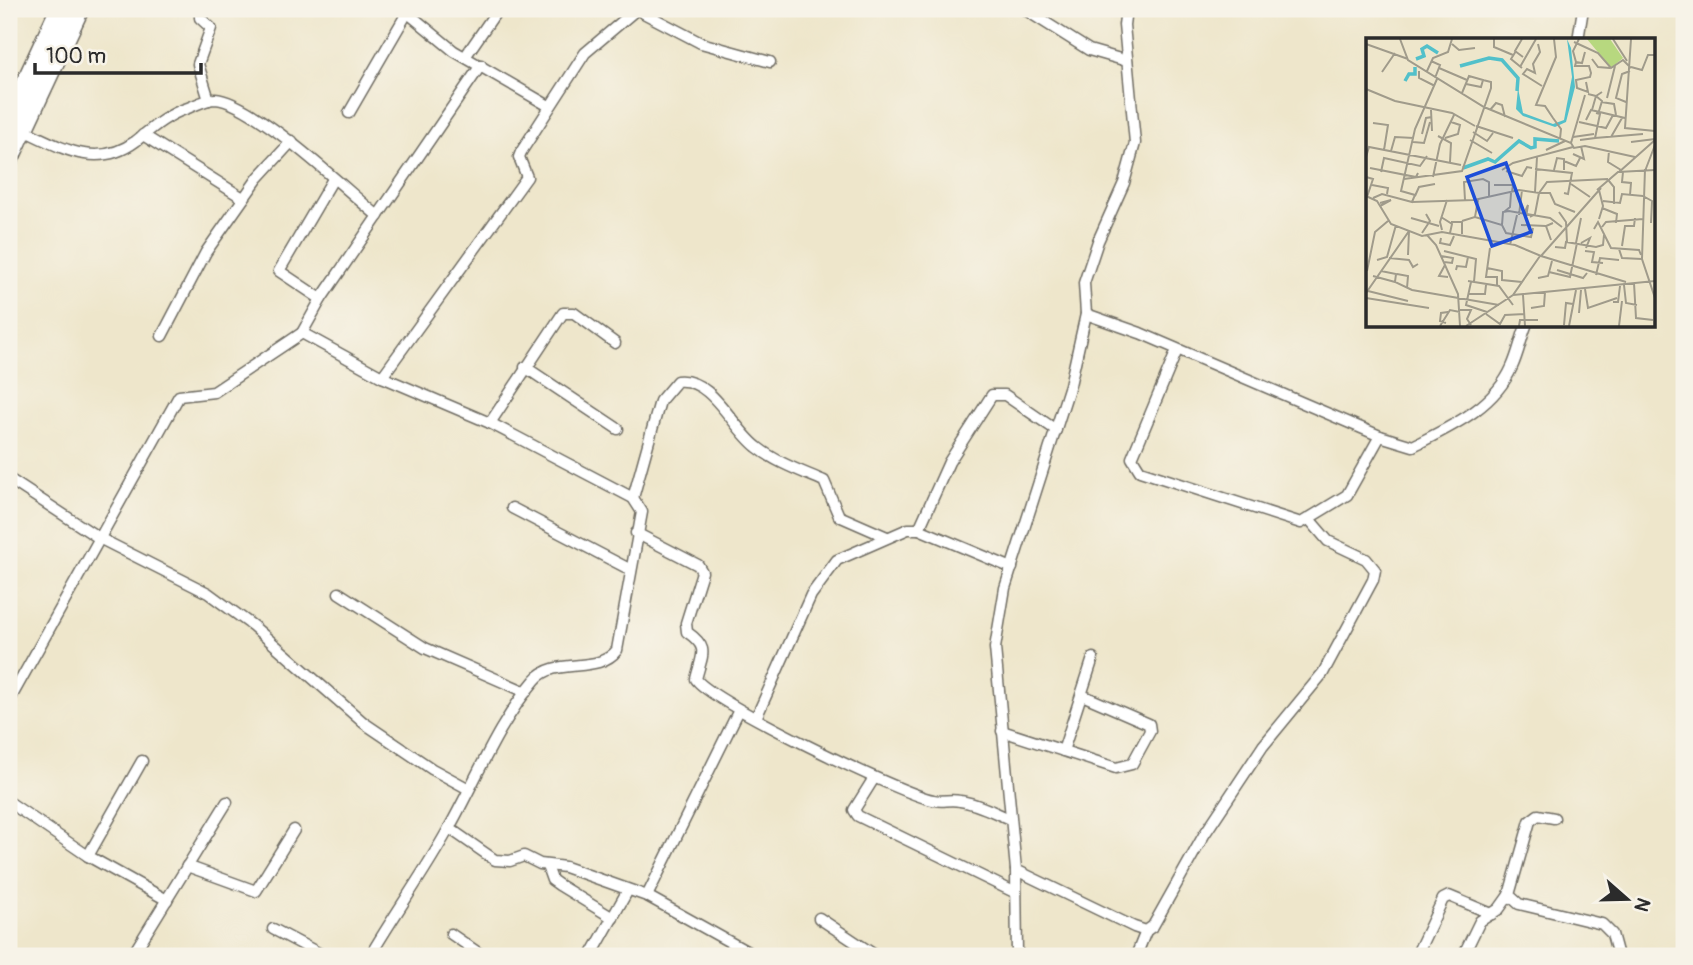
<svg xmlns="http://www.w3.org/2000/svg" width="1693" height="965" viewBox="0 0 1693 965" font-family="Pangolin,sans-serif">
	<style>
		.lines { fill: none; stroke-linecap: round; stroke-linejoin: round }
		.street-casing { stroke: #6f6c63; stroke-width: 13 }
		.highway-casing { stroke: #6f6c63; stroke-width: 22 }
		.street { stroke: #fff; stroke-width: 10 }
		.highway { stroke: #fff; stroke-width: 19 }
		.inset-river { fill: none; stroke: #52c0ca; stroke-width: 3.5 }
		.inset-road { fill: none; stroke: #a09b8b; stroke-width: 2 }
		.view { fill: #1d4ed8; fill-opacity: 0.15; stroke: #1d4ed8; stroke-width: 3.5 }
		.inset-edge { fill: none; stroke: #2b2b2b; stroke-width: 3.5 }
	</style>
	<rect width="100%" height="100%" fill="#f7f3e8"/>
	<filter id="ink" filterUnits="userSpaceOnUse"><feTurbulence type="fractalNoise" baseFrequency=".0143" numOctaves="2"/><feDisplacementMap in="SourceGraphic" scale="14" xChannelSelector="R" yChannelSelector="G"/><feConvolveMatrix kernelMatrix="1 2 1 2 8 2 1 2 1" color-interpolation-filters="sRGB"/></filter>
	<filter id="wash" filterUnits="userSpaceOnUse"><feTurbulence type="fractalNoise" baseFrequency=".00686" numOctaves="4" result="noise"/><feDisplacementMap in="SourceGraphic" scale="28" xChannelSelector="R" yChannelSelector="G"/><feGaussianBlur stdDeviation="1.57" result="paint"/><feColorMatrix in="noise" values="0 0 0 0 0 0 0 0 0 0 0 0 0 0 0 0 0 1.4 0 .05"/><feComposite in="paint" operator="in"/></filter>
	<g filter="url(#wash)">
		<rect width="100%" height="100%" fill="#eee6cb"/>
	</g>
	<g filter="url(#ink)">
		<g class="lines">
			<defs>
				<g id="street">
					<path d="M200 9V18L211 28 198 64 209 100"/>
					<path d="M403 9 454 51 549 106"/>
					<path d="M636 9 701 43 770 62"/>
					<path d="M1024 9 1089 50 1127 61"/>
					<path d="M1578 40 1583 9"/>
					<path d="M465 57 498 9"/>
					<path d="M349 113 407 13"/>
					<path d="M23 130C62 148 97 170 136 141 151 129 167 115 185 109 194 106 206 99 215 99 253 101 346 190 378 216"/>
					<path d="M143 135 243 198"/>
					<path d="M321 299 279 271 333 179"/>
					<path d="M1086 314 1140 333 1380 436 1413 446C1450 427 1494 408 1512 367 1518 354 1521 339 1526 326"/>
					<path d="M302 333 321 299 481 65"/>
					<path d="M162 336 206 252 258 178 292 141"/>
					<path d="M1177 350 1132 458 1140 471 1301 523 1347 495 1380 436"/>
					<path d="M525 367 618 429"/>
					<path d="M490 423 563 313H574L615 343"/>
					<path d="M9 479 99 538 208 593 253 626 364 723 432 769 467 788"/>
					<path d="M633 498 660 401 677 381C712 377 732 428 757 447 777 463 801 471 824 481L839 516 887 537"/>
					<path d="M512 508 631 570"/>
					<path d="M919 529 949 462 992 395H1005L1056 430"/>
					<path d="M636 533 698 565 702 572 686 623 687 632C710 648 702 654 696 679 711 702 901 794 933 800 942 802 951 799 960 801 977 803 995 813 1010 819"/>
					<path d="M339 593 425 648 526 692"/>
					<path d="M9 701 179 396 214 392 302 333 382 377 527 177 519 157 521 152 585 53 637 9"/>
					<path d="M756 718 811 595 837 560 908 529H919L1012 568"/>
					<path d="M1002 731 1116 768 1132 764 1150 731 1149 724 1082 695"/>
					<path d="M1063 751 1093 658"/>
					<path d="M874 778 854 810 858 816 1016 893"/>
					<path d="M9 802 88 856 167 900"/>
					<path d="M1554 818 1538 815 1530 821 1509 895 1519 904 1602 924 1612 934 1618 956"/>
					<path d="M449 828 495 860 510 861 524 856 540 864 565 867 647 896 755 956"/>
					<path d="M88 856 142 761"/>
					<path d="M187 866 256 891 294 830"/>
					<path d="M547 866 552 880 559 885 613 918"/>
					<path d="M1016 870 1134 927 1146 931 1153 926 1204 835 1263 746 1323 673 1373 580 1375 570 1366 559 1328 541 1310 520"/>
					<path d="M647 896 739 710"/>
					<path d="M819 918 876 956"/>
					<path d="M273 929 324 956"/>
					<path d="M451 934 483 956"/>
					<path d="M132 956 227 802"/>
					<path d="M370 956C395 913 425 872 449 828 477 778 497 725 535 680 555 656 598 675 617 650L642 512 633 498 490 423 382 377"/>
					<path d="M591 956 628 890"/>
					<path d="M1017 956 1016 870 995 648 1005 588 1070 385 1086 314 1084 283 1098 241 1124 183 1135 143 1124 25 1126 9"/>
					<path d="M1136 956 1146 931"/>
					<path d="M1416 956 1443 899 1449 896 1492 914"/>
					<path d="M1463 956 1480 921 1499 909 1509 895"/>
				</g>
				<g id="highway">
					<path d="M9 119 60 9"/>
					<path d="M9 159 79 9"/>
				</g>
			</defs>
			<use href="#street" class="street-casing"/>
			<use href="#highway" class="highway-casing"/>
			<use href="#street" class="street"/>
			<use href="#highway" class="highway"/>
		</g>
	</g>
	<g transform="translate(1366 38)">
		<rect width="289" height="289" fill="#eee6cb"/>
		<path d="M221 1H244L257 20 245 30Z" fill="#b7d87f"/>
		<path d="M201 1 205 10 209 49 200 84 189 89 157 78 150 71 152 50 157 75 187 86 198 82 206 39Z" fill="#52c0ca"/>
		<path class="inset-river" d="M50 21 58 18 56 11 61 8 72 15M94 28 123 20 136 22 152 40 151 53M39 43 43 36H49V29M97 130 122 121 129 124 153 103 165 110 169 109V101L193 103"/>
		<path class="inset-road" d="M34 1 42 22 118 69 205 105 208 110 219 108 269 119M128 1V9L147 17M156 1 149 13 157 19M188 1 190 19 170 67 179 68 187 80 195 91 194 101M213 1 207 13 210 24 216 25 219 14M247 1 261 23M265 1 259 90 289 93M208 4 232 15 245 30 257 22 265 30M0 6 42 21M86 6 93 12 109 10M172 6 174 14 167 26 169 35 161 31 157 36 176 48M150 13 145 21 156 30M226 21 232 29 244 30M65 23 74 27 69 40M210 24 209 28H223L225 35 224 39 210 42 211 50 222 54 220 44M154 29 170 1M265 29 276 32 282 17H289M73 30 101 42M53 33V40L69 48M61 33 67 20 82 14 86 1M16 34 29 15M0 51 29 63 86 75 109 88M96 55 103 38 117 42 115 49 100 46M222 56 230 58 226 72M241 60 249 28M235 64 248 66 250 77M260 64 250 60 256 36 264 33M65 72 66 93M124 72 130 65 136 67 139 79M233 73 236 63 230 58 236 54M220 82 225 72 259 80M213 84 240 90 247 77M7 85 22 87 18 112M110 88 147 100M107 94 121 103 127 95M56 96 60 80 66 79M72 98 85 105 84 124M207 99 228 96M245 99 256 80M79 100 92 96 94 87 85 84M229 100 277 96M104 102 126 115M214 102 229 100 234 76 230 75M47 104 58 105 64 84M265 104 289 101M205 105 219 57M180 112 199 103M25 113 29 99 48 100M243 113 242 124 255 132M207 116 218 121 215 108M0 119 3 109 95 127M198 123 210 128 214 120M4 130 50 139 52 135M169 131 206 135 202 156 198 155M279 131 276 221 289 260M136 132 147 125 207 109M188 132 191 120 198 121V132M140 133 156 138 161 129 166 130M279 133 289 107M15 134 18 120 54 128 61 118M253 134 289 102M257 134 256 144 265 145 264 157M0 139 7 141 1 159M67 139 74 106 88 77M38 141 96 133 125 50V44L117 42M243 143 248 149V166M205 146 224 159M6 147 22 150 21 156M128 147H147L146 154M231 152 252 134 289 132M233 152 237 168 233 181M169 154 171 119M173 155H184L189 166 209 174M0 158 11 163 25 186 56 198 76 194 149 207 175 218 235 150M49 158 53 149 69 146M277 158 286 163 285 185M7 160 16 156 46 164 49 157 35 153 49 91 71 41M99 162 98 144 117 141 123 144V159M237 163 254 165 256 156 277 158M46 164 108 162 153 152 173 155 181 144 242 141M14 165 25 162 14 168M236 170 251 176 250 185M138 174 144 169 145 155M193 174 200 184 201 204M158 176 162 167 160 179M153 177 156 152M75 179 86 186 84 195M109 179 136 187 140 195 165 199 167 190M164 179 169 176 173 155M45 180 73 188M96 183 109 179 112 162M85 184H96V196M136 187 137 174 143 173 184 180 196 189M155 187 180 188M236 189 240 184 277 181M228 191 232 184 245 210 273 212 275 217M76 192 74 184 81 162M56 195 64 183 60 176M61 197 70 207 92 256 94 288M75 200 74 205 84 207 88 198M185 202 180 188 187 185M210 205 215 180M215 205 224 200 220 210M144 207 151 177M256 208 259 188H268L269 180M189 209 199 210 200 204 230 209 237 207 238 197M124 210 120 239H131V248M253 211 256 220 276 221M78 213 110 221 108 244M219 213 228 214 226 224 237 225M42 217 43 193M75 218 87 220 86 225 78 224M175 218 260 244M23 220 43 222 47 229 52 226M11 222 21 219 30 187M79 227 73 238 82 239M121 230 136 233V242L156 244M90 232 91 228 100 229 102 219M191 232 217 240 221 235M1 233 9 194 22 183M15 233 30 236 29 244 46 252 133 267M183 234 204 239 211 205M31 236 42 238 41 250M230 237 234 220 253 222M7 238 29 244M172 240 182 238 186 223M102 243 133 248 147 267M105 244 100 267 121 274M268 245 270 280 287 282M258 247 260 265 271 267M219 251 222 270 251 260M2 253 42 263M0 255 43 193M102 256H119L120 247M147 257 289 243M157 257 159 288M0 260 63 270M247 264H252L254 248M165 270 178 268 179 254M94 272H105L101 281 105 287M213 275 215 252M120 276 134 286 139 277 159 276M80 285 74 283 75 275 82 274M198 287 200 265 207 266M74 288 84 272 94 274M100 288 147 257 174 218M153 288 154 282H172M203 288 210 252M253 288 256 263"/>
		<path class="view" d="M140 125 165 194 126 208 101 139Z"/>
		<rect width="289" height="289" class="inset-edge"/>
	</g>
	<rect width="1693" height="965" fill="none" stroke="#f7f3e8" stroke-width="35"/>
	<g transform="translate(1627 899) rotate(110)" stroke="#f7f3e8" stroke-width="5" paint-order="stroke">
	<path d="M0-5L12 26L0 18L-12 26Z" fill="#2b2b2b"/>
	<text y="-10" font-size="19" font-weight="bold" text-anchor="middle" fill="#2b2b2b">N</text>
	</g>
	<path d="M35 63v10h166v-10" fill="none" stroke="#2b2b2b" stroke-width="3.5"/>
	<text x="46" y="63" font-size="21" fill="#2b2b2b" stroke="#f7f3e8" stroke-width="5" paint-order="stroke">100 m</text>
</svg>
